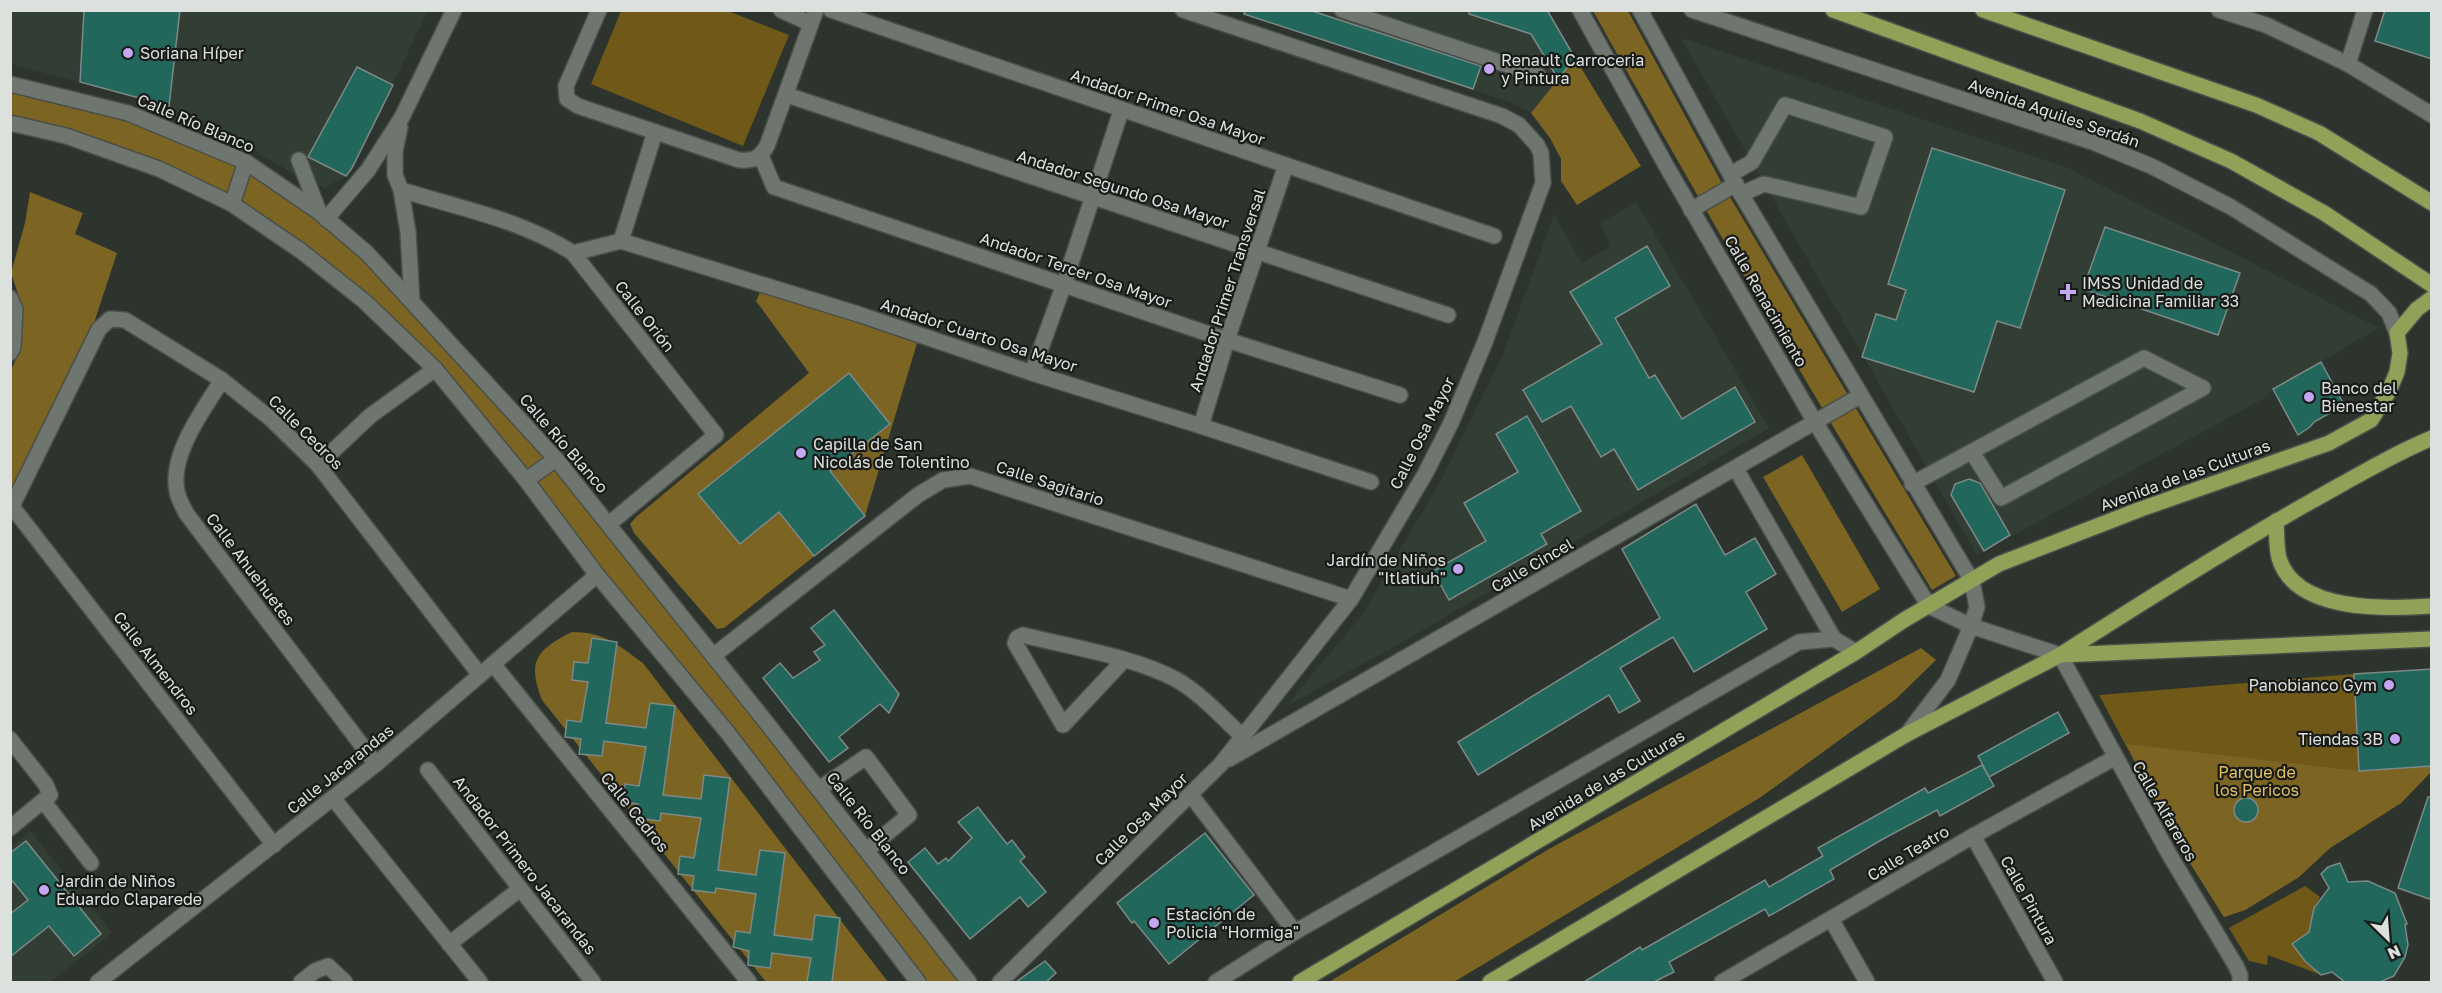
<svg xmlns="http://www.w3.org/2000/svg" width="2442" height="993" viewBox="0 0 2442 993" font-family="'Golos Text',sans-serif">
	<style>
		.built { fill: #323e33 }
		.green { fill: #6f5818 }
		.forest { fill: #7c6422 }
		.building { fill: #22675b; stroke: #7d8986; stroke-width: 1.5 }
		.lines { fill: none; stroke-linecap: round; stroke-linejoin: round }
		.minor-casing { stroke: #4a4f4a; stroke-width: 18 }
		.major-casing { stroke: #4a4f4a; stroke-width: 18 }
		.minor { stroke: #6e766f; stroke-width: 15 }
		.major { stroke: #90a158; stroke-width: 15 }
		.poi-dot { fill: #c3a7f2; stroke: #181b18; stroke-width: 2 }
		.labels { text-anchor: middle; stroke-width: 4.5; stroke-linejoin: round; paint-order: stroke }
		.poi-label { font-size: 16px; fill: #dde1dd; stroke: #181b18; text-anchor: start }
		.street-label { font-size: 16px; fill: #dde1dd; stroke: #181b18 }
		.park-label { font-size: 16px; fill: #e5c165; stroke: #181b18 }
	</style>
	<rect width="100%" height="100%" fill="#2d342e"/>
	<g class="built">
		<path d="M10 11H428L352 168 346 176 325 188 297 176 243 143 169 106 11 64Z"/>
		<path d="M1234 11H1547L1575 58 1531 113 1510 102Z"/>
		<path d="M1681 38 2068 168 2379 328 2273 389 2263 399 1977 555Z"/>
		<path d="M1636 202 1769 428 1404 641 1285 707 1363 614 1441 480 1503 355 1554 215 1582 263 1611 246 1600 224Z"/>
		<path d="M30 831 112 933 50 982H11V847Z"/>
	</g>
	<g class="green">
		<path d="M621 11H728L789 35 743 146 591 84Z"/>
		<path d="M2354 674 2359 771 2431 766V772L2401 803 2330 848 2299 877 2245 910 2224 917 2180 847 2099 695Z"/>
		<path d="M2305 886 2320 897 2314 908 2309 932 2293 944 2321 975 2268 955 2267 965 2249 961 2229 928Z"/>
	</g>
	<g class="forest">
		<path d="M1593 11H1628L1724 187 1956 576 1932 590C1815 399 1702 206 1593 11Z"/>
		<path d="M1575 58 1641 166 1577 205 1561 181V159L1550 138 1531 113Z"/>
		<path d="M11 91 127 120 237 166 315 219 362 258 545 457 813 793 960 982H927L733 728 602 569 527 470 441 364 369 297 305 245 241 200 161 163 67 128 11 116Z"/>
		<path d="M30 192 83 213 75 234 117 253 93 326 11 491V370L20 350 23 309 11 273 25 223Z"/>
		<path d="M762 288 918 340 865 516 724 628 717 629 634 533 630 524 636 517 809 373 756 301Z"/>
		<path d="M1802 455 1880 589 1842 612 1763 477Z"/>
		<path d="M572 632C604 632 618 645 643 663L888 982H766L542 700C527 661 536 650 572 632Z"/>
		<path d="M1921 648 1936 660 1896 699 1761 797 1454 982H1329L1549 849Z"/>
		<path d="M2126 744 2359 771 2431 766V772L2401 803 2330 848 2299 877 2245 910 2224 917 2180 847Z"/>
	</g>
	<g class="building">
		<path d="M84 10H180L169 106 80 82Z"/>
		<path d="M1245 10H1309L1481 66 1473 89 1244 14Z"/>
		<path d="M1469 10H1547L1575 58 1558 79 1531 34 1469 14Z"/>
		<path d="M2385 10H2432V59L2375 41Z"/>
		<path d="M357 67 393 85 352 168 346 176 308 157Z"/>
		<path d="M1932 148 2065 190 2020 328 1997 321 1974 392 1862 357 1876 314 1896 320 1906 290 1888 284Z"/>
		<path d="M2105 227 2240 273 2218 335 2083 289Z"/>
		<path d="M1647 246 1670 286 1615 318 1649 378 1655 375 1682 419 1735 387 1755 422 1638 490 1614 449 1601 457 1571 406 1542 422 1523 390 1602 344 1570 292Z"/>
		<path d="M2321 362 2344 405 2314 422 2310 427 2298 435 2273 389Z"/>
		<path d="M849 373 890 424 830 471 865 516 814 556 779 512 740 544 698 494Z"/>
		<path d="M1527 416 1581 511 1541 534 1547 544 1449 600 1433 571 1486 541 1464 503 1518 472 1496 434Z"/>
		<path d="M1969 479 1980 483 2010 535 1984 551 1951 495 1955 484Z"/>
		<path d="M1696 504 1725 555 1755 538 1776 574 1746 592 1767 629 1694 672 1673 637 1620 668 1640 701 1619 713 1609 695 1478 775 1458 742 1660 618 1622 549Z"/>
		<path d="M834 610 899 694 889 713 880 704 839 737 848 748 829 762 763 678 780 663 793 678 820 660 814 652 825 645 811 628Z"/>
		<path d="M592 638 617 642 606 723 646 728 650 703 675 706 663 795 701 799 704 775 730 778 718 870 756 875 760 850 785 853 774 935 812 940 815 915 840 918 832 982H807L811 958 772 953 770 968 748 965 749 951 733 947 736 931 750 933 756 894 716 888 715 893 692 890 694 876 678 874 680 856 694 858 701 818 661 813 660 821 636 818 638 804 623 802 625 784 639 786 646 747 604 741 602 756 579 754 581 739 565 737 567 720 581 722 588 682 572 680 574 662 588 663Z"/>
		<path d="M2432 669V766L2359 771 2354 674Z"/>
		<path d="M2058 712 2069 733 1989 777 1978 756Z"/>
		<path d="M1982 765 1994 786 1940 816 1937 810 1883 839 1830 870 1834 879 1769 916 1765 909 1669 962 1674 972 1654 982H1584L1640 947 1642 950 1765 880 1769 887 1795 872 1823 856 1818 848 1925 788 1928 793Z"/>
		<path d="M2428 797H2432V900L2398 888Z"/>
		<circle cx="2246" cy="810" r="12"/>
		<path d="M978 807 1007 844 1012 840 1025 857 1020 861 1046 892 1028 907 1020 897 970 939 908 862 925 848 938 864 946 858 948 861 972 838 958 822Z"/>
		<path d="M1205 833 1254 895 1169 964 1134 921 1132 923 1117 903Z"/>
		<path d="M26 841 101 934 74 956 49 926 10 957V914L28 900 10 878V853Z"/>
		<path d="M2340 863 2348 882 2368 881 2395 893 2407 924 2405 925 2408 945 2405 957 2394 976 2380 982H2345L2332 972 2321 975 2305 961 2292 944 2309 932 2314 908 2329 888 2321 874 2328 867Z"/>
		<path d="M1045 961 1056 973 1046 982H1016Z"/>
	</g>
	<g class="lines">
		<defs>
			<g id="minor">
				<path d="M599 10 566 86 567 99 578 106 739 160C753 161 759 159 767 146L816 10"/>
				<path d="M781 10 809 23"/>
				<path d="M831 10 1494 236"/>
				<path d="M1342 10 1538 75"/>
				<path d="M1580 10 1668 169 1815 422 1929 606 1971 626 2060 655 2169 854 2236 966 2240 975V982"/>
				<path d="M1640 10 1741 194 1972 581 1977 607 1971 626 1948 680 1907 734"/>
				<path d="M1692 10 2095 143 2151 166 2231 207 2371 294 2389 313 2397 333"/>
				<path d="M2219 10 2266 25 2348 64 2432 115"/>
				<path d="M2348 64 2365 10"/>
				<path d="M10 84 128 113 246 162 319 212 367 253 556 459 766 722 969 982"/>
				<path d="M787 95 1448 315"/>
				<path d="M10 123 66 136 159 169 232 204 301 251 364 301 435 369 526 480 597 575 727 732 918 982"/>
				<path d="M400 127 395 151V175L401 190 408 232 412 302"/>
				<path d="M761 156 774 187 1227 340 1400 395"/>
				<path d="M299 160 319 212"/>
				<path d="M1731 174 1752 162 1785 105 1885 137 1861 207 1764 184 1741 194"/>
				<path d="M401 190C459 208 522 220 573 253L716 435 609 524"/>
				<path d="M232 204 246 162"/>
				<path d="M1691 210 1736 184"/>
				<path d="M326 219 368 170 402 117 454 10"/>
				<path d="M621 241 655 132"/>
				<path d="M573 253 621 241 858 314 1032 373 1201 426 1371 482"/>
				<path d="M10 298 15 309 13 347 10 353"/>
				<path d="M1032 373 1064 284 1121 111"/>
				<path d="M222 380C204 409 169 455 177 491 178 499 183 506 186 513L376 764"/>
				<path d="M1201 426 1227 340 1286 165"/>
				<path d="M318 465 370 416 435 369"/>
				<path d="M1736 469 1834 639"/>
				<path d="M526 480 556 459"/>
				<path d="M1912 484 2144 358 2203 388 2001 498 1972 452"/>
				<path d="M10 504 274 845"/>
				<path d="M12 506 99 329 110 319 125 320 222 380 271 419 318 465 480 675"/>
				<path d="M713 656 918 495 943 480 970 476 1351 599"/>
				<path d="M1123 661 1063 725 1015 643 1017 638 1023 635C1070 647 1135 657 1177 680 1200 693 1224 719 1243 737"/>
				<path d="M493 664 749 982"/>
				<path d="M10 739 46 785 50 795 10 828"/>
				<path d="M1229 759 1860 396"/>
				<path d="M428 770 593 982"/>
				<path d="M819 789 866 757 909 815 867 850"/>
				<path d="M1191 795 1295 932"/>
				<path d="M333 798 480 982"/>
				<path d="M44 802 91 863"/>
				<path d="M1973 836 2055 982"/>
				<path d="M1831 919 1867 982"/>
				<path d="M449 944 520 889"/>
				<path d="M98 982 376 764 597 575"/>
				<path d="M301 982 315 971 328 966 345 982"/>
				<path d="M1000 982 1221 764 1351 599 1425 474 1451 423 1485 342 1543 183 1541 153 1537 145 1519 125 1502 116 1183 10"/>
				<path d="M1216 982 1295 932 1799 642 1834 639 1856 652"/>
				<path d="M1722 982 1973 836 2114 758"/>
			</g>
			<g id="major">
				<path d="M1833 10 2140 121 2231 161 2324 213 2432 285"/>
				<path d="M1983 10 2256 105 2319 133 2432 203"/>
				<path d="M2276 521C2277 533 2276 546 2279 558 2295 613 2388 609 2432 606"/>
				<path d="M2060 655C2143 602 2225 550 2310 502 2350 480 2389 456 2432 438"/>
				<path d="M1300 982 1856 652 1904 620 1999 564 2141 509 2329 443 2371 420 2389 391 2397 372 2400 353 2397 333 2417 309 2432 298"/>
				<path d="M1490 982 1907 734 2060 655 2432 639"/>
			</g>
		</defs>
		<use href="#minor" class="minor-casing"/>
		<use href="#major" class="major-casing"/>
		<use href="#minor" class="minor"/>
		<use href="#major" class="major"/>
	</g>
	<g class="poi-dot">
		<circle cx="128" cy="53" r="6"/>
		<circle cx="1489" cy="69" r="6"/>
		<path d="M2065 283h6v6h6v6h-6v6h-6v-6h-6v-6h6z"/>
		<circle cx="2309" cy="397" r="6"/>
		<circle cx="801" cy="453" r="6"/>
		<circle cx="1458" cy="569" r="6"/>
		<circle cx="2389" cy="685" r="6"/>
		<circle cx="2395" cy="739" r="6"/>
		<circle cx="44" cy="890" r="6"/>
		<circle cx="1154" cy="923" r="6"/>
	</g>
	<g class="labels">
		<g class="poi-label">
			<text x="140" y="59">Soriana Híper</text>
			<text x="1501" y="66">Renault Carroceria<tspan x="1501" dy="18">y Pintura</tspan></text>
			<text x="2082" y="289">IMSS Unidad de<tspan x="2082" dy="18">Medicina Familiar 33</tspan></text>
			<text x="2321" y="394">Banco del<tspan x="2321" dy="18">Bienestar</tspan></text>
			<text x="813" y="450">Capilla de San<tspan x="813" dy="18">Nicolás de Tolentino</tspan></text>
			<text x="1446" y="566" text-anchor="end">Jardín de Niños<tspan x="1446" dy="18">"Itlatiuh"</tspan></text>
			<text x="2377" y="691" text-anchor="end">Panobianco Gym</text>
			<text x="2383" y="745" text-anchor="end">Tiendas 3B</text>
			<text x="56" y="887">Jardin de Niños<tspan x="56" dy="18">Eduardo Claparede</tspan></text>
			<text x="1166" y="920">Estación de<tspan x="1166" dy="18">Policia "Hormiga"</tspan></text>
		</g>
		<g class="street-label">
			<text transform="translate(1168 107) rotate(19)" y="6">Andador Primer Osa Mayor</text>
			<text transform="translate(2054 113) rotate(19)" y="6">Avenida Aquiles Serdán</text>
			<text transform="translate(196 123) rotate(23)" y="6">Calle Río Blanco</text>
			<text transform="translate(1123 189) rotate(18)" y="6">Andador Segundo Osa Mayor</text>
			<text transform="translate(1076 270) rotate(19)" y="6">Andador Tercer Osa Mayor</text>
			<text transform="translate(1227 290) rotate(-72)" y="6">Andador Primer Transversal</text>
			<text transform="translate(1766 301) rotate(60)" y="6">Calle Renacimiento</text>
			<text transform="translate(645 316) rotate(52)" y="6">Calle Orión</text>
			<text transform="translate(979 335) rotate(18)" y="6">Andador Cuarto Osa Mayor</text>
			<text transform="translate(306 432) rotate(45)" y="6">Calle Cedros</text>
			<text transform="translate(1422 433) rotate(-63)" y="6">Calle Osa Mayor</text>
			<text transform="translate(564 443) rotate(49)" y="6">Calle Río Blanco</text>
			<text transform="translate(2185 475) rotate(-20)" y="6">Avenida de las Culturas</text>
			<text transform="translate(1050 483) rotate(18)" y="6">Calle Sagitario</text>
			<text transform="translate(1532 565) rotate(-30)" y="6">Calle Cincel</text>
			<text transform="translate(251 569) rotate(53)" y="6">Calle Ahuehuetes</text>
			<text transform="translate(156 663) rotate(52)" y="6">Calle Almendros</text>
			<text transform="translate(340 769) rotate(-39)" y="6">Calle Jacarandas</text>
			<text transform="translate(1606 780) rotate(-31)" y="6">Avenida de las Culturas</text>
			<text transform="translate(2165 811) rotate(60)" y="6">Calle Alfareros</text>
			<text transform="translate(635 812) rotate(51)" y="6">Calle Cedros</text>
			<text transform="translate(1141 819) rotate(-45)" y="6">Calle Osa Mayor</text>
			<text transform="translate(869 823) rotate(52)" y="6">Calle Río Blanco</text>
			<text transform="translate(1908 853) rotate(-31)" y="6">Calle Teatro</text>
			<text transform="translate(525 865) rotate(52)" y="6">Andador Primero Jacarandas</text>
			<text transform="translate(2029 900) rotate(61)" y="6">Calle Pintura</text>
		</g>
		<g class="park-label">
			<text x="2257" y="778">Parque de<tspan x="2257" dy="18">los Pericos</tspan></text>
		</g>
	</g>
	<rect width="2442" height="993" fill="none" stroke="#dde1dd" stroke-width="24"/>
	<g transform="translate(2388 939) rotate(155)" stroke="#181b18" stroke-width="4.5" paint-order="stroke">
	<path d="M0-4.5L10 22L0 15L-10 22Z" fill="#dde1dd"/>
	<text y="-9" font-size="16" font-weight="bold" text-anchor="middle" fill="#dde1dd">N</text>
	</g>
</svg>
